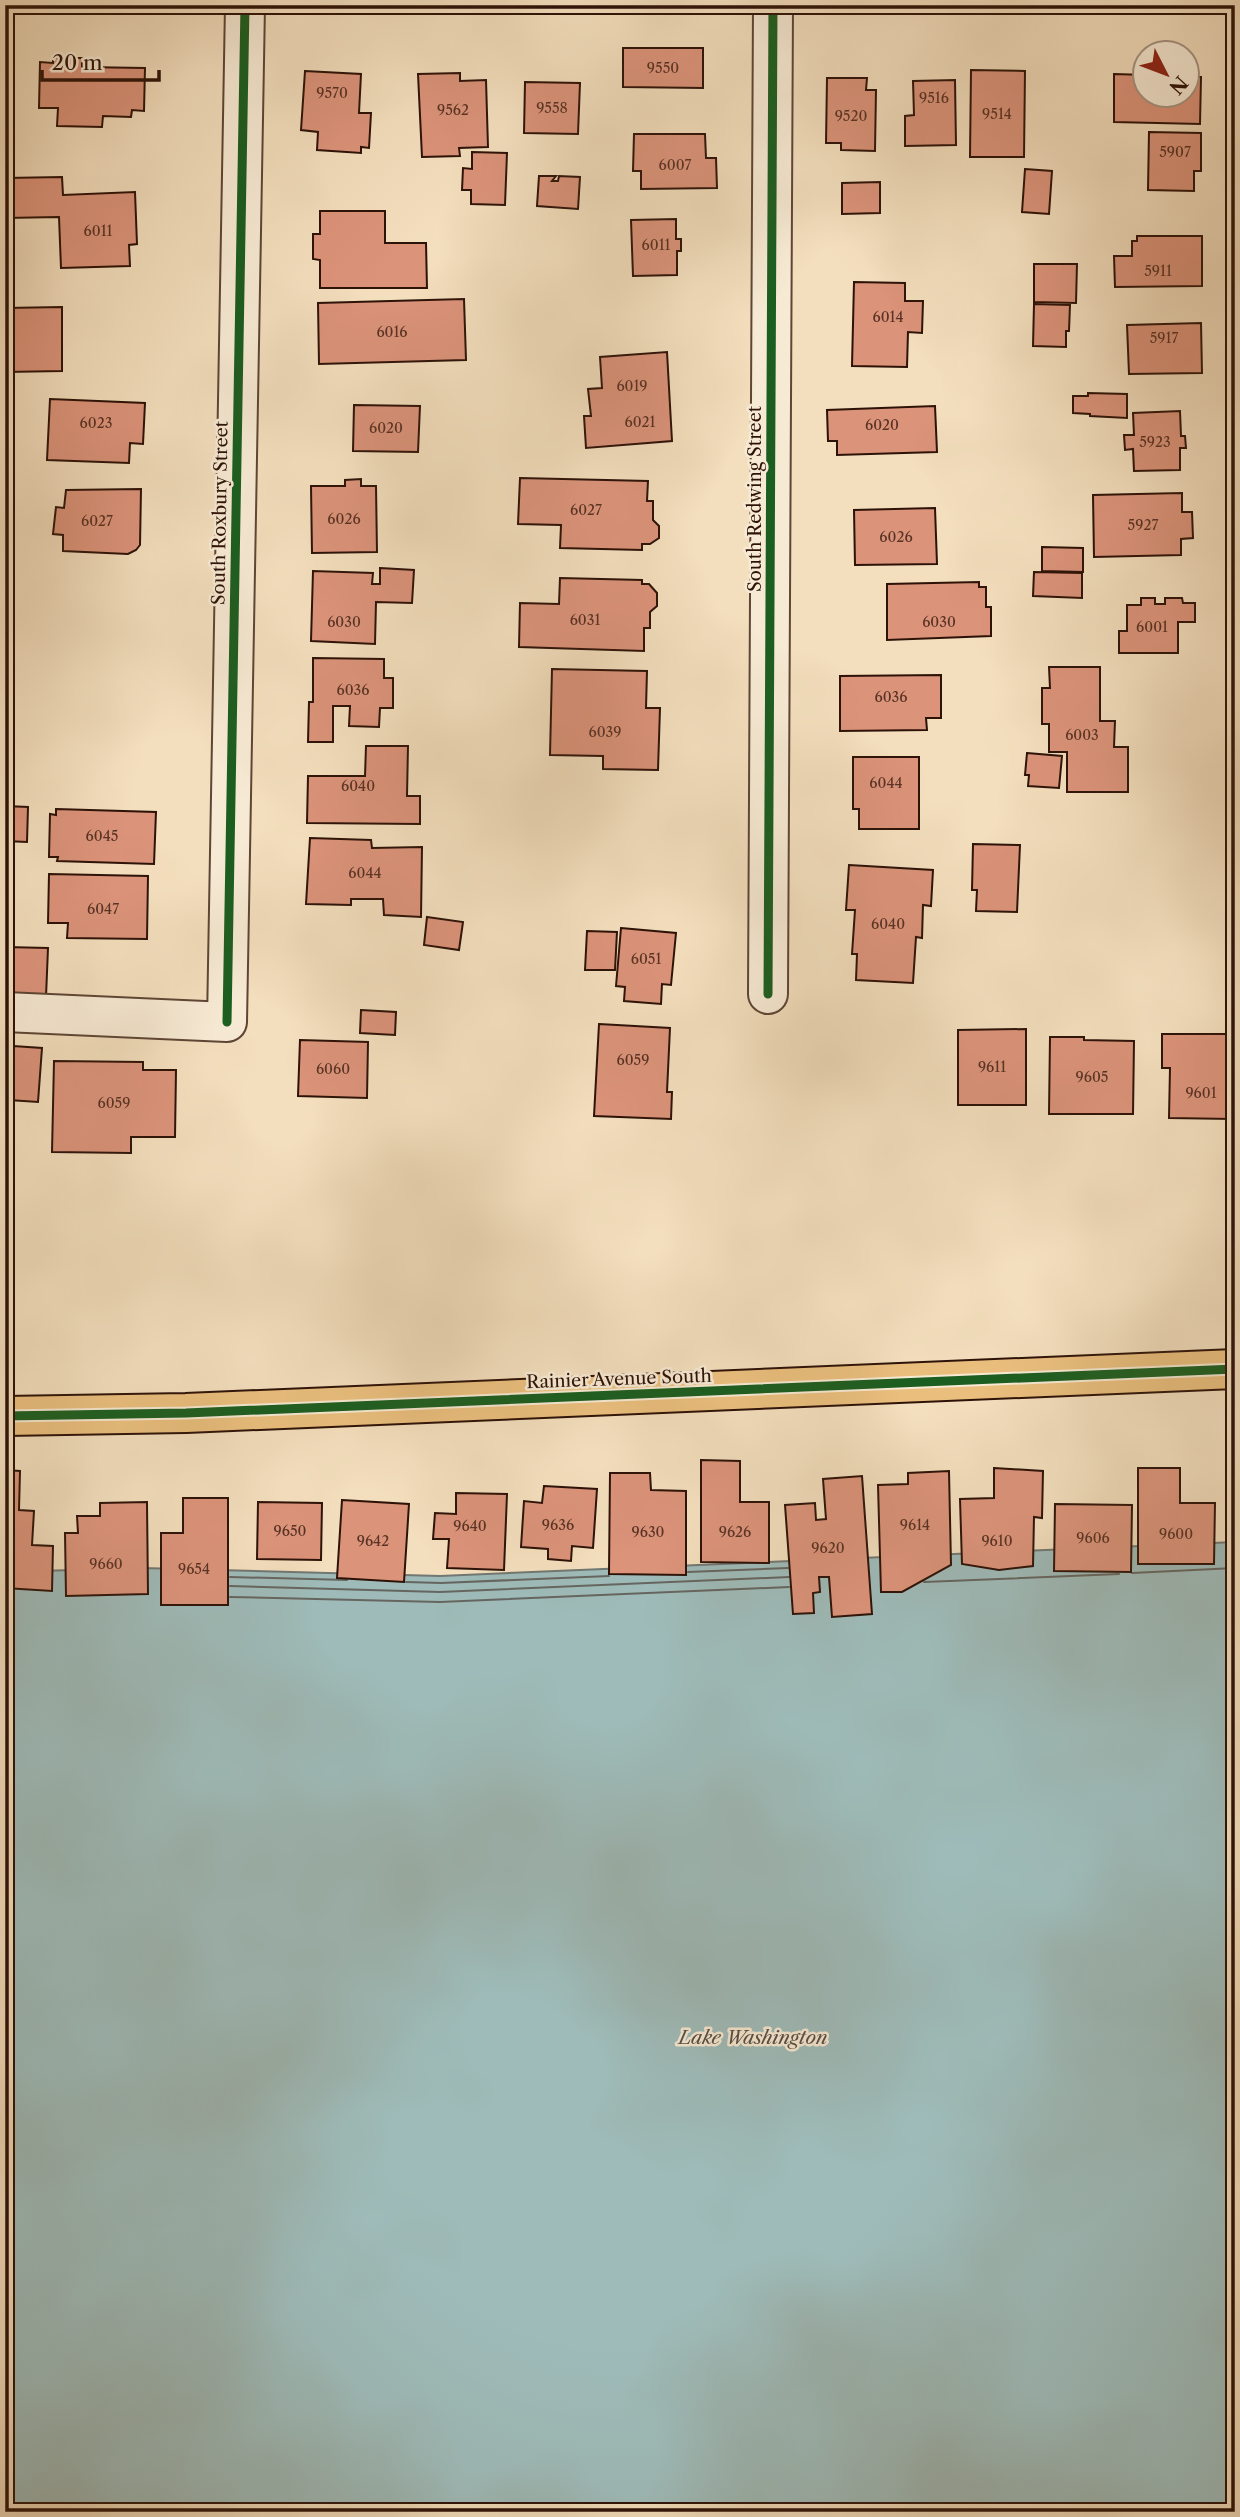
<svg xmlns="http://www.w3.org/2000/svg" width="1240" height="2517" viewBox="0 0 1240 2517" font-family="'Libre Caslon Text',serif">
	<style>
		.green { fill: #b4c296; stroke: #706a4f; stroke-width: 2 }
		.water { fill: #9ebbb9; stroke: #717772; stroke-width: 2 }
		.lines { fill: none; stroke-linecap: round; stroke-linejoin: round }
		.shore { stroke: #666660; stroke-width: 2 }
		.building { fill: #db937a; stroke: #2d1208; stroke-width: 2 }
		.minor-casing { stroke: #5e4535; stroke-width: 42 }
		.major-casing { stroke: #2d1208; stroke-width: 42 }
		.minor { stroke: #f7ead4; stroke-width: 38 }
		.major { stroke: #eabf7e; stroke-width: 38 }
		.cycleway-casing { stroke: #f7ead4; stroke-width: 13 }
		.cycleway { stroke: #1b5e20; stroke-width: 9 }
		.labels { text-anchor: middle; stroke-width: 5; stroke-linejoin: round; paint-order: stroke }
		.number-label { font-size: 14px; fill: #583224 }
		.street-label { font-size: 18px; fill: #2d1208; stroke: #f7ead4 }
		.water-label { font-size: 19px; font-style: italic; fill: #554d46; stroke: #f7ead4 }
	</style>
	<rect width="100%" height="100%" fill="#f3debd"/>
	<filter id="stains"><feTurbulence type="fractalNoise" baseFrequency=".00286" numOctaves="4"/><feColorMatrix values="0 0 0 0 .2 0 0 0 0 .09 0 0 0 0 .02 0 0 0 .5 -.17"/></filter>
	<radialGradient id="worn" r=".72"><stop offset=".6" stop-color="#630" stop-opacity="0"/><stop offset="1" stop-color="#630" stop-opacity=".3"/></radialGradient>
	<path class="green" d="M1233 1430H1235V1542L1228 1543Z"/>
	<path class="water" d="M1235 1542V2512H5V1572L142 1568 440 1576Z"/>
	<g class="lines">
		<g class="shore">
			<path d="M688 1572 788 1568"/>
			<path d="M1132 1573 1235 1568"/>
			<path d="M230 1577 347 1580"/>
			<path d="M406 1582 441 1583 609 1576"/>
			<path d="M924 1582 1119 1574"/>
			<path d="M230 1586 440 1592 789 1577"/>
			<path d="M230 1597 440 1602 789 1587"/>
		</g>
	</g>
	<g class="building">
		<path d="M623 48H703V88L623 87Z"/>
		<path d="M53 58H82V67L145 68 144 111 132 110 131 117 103 116 102 127 57 126 58 108H39L40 62 53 63Z"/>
		<path d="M971 70 1025 71 1024 157H970Z"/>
		<path d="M305 71 361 74 359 113H371L369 148 361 147V153L317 150 318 132 301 130Z"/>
		<path d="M460 73V81L486 80 488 147 459 148 460 156 422 157 418 74Z"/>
		<path d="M1114 74 1146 75V94H1188V77H1201L1200 124 1114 122Z"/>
		<path d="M827 78H867L866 90H876L875 151 841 150V143H826Z"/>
		<path d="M955 80 956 145 905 146V116L914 115 913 81Z"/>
		<path d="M525 82 580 83 578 134 524 133Z"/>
		<path d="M1149 132 1201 133V171H1194V191L1148 190Z"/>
		<path d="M634 134H705L706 158H716L717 188 641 189V171H633Z"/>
		<path d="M472 152 507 153 505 205 471 204V190H462L463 168 472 169Z"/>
		<path d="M1025 169 1052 171 1049 214 1022 212Z"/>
		<path d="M539 176H556L552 181H558L559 176 580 177 578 209 537 206Z"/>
		<path d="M62 177 63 195 135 192 137 244 129 245 130 266 61 268 59 217 5 218V178Z"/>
		<path d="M880 182V213L842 214V183Z"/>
		<path d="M320 211H385V243H426L427 288H320V260L313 259V234H320Z"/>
		<path d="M676 219V239H681V251H677V275L633 276 631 220Z"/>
		<path d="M1137 236H1202V286L1115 287 1114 256H1132V241H1137Z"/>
		<path d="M1034 264H1077L1076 303 1034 302Z"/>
		<path d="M854 282 905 283V301H923L922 333 908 332 907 367 852 366Z"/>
		<path d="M464 299 466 360 319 364 318 303Z"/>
		<path d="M1034 304 1070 305 1069 331H1066V347L1033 346Z"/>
		<path d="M62 307V371L5 372V308Z"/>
		<path d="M1201 323 1202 373 1129 374 1127 325Z"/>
		<path d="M667 352 672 441 586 448 584 416H591L588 389 602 388 600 357Z"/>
		<path d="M1088 393 1127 394V418L1090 416V414L1073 413V396H1088Z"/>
		<path d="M50 399 145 403 143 444 130 443 129 463 47 460Z"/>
		<path d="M354 405 420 406 418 452 353 451Z"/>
		<path d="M935 406 937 452 837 455V441H828L827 410Z"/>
		<path d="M1180 411 1181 436H1185L1186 448H1180V470L1134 471 1133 449 1125 450 1124 435H1134L1133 413Z"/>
		<path d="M520 478 648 481 647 501H653V520L659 526V538L650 544H642V550L560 548 561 525 518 524Z"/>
		<path d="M361 479V486H376L377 552 312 553 311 486H345V480Z"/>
		<path d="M141 489 140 545 136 550 128 554 63 551V535L53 534 56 507 64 508 66 490Z"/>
		<path d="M1182 493V512H1192L1193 538 1181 539V555L1094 557 1093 495Z"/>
		<path d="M935 508 937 564 855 565 854 510Z"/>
		<path d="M1042 547 1083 548V572L1042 571Z"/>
		<path d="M380 568 414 570 412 603 376 602 375 644 311 641 313 571 373 573 372 584H380Z"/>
		<path d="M1034 572 1082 573V598L1033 596Z"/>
		<path d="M560 578 642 580V584H649L657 593V606L650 612V628H644V651L519 647 520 603 559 604Z"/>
		<path d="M979 582V587H986V607H991V636L887 640V584Z"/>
		<path d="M1141 598H1155V604H1165V598H1182L1183 603H1195V622H1178V653H1119V631H1127V605H1141Z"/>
		<path d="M313 658 384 659V678H393V708H380L379 727 349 726 350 706H333V742H308L309 702H313Z"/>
		<path d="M1049 667H1100V721H1115L1114 747H1128V792H1067V752H1049V724H1042V688H1050Z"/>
		<path d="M552 669 647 671 646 708H660L658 770 603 769V756L550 755Z"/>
		<path d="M941 675V718H926L927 730 840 731V676Z"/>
		<path d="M366 746H408L407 796H420V824L307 823 308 776H365Z"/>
		<path d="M1027 753 1062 756 1059 788 1028 786 1029 775H1025Z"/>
		<path d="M853 757H919V829H859V809H853Z"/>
		<path d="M5 806 28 807 27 842 5 841Z"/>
		<path d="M56 809 156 812 154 864 57 861 58 857H49L50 814 56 815Z"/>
		<path d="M310 838 371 840 372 848 422 847 421 917 384 915 383 899H351V905L306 904Z"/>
		<path d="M973 844 1020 845 1017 912 976 911 977 890H972Z"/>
		<path d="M849 865 933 870 931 906 923 905 922 938 916 937 913 983 856 980 857 954H852L855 910H846Z"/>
		<path d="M49 874 148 876 147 939 67 938 68 923H48Z"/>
		<path d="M427 917 463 922 459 950 424 945Z"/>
		<path d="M621 928 676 933 671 985 662 984 661 1004 624 1001 625 987 616 986Z"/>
		<path d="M587 931 617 932 615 970H585Z"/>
		<path d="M5 947 48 948 46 997 5 996Z"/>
		<path d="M361 1010 396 1012 395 1035 360 1033Z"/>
		<path d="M599 1024 670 1028 667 1092H672L671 1119 594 1116Z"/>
		<path d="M1026 1029V1105H958V1030Z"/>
		<path d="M1162 1034H1232V1119L1169 1118 1170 1068H1162Z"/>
		<path d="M1050 1037H1084V1040L1134 1041 1133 1114H1049Z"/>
		<path d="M300 1040 368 1042 367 1098 298 1096Z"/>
		<path d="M13 1046 42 1048 38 1102 9 1100Z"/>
		<path d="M54 1061 143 1062V1070H176L175 1137H131V1153L52 1152Z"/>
		<path d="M701 1460 740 1461V1502H769V1563L701 1562Z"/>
		<path d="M994 1468 1043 1471 1042 1518 1034 1517 1033 1566 999 1570 962 1564 960 1499 994 1498Z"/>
		<path d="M1138 1468H1180V1503H1215L1214 1564H1138Z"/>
		<path d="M5 1470 20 1471 19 1510 34 1511 32 1545 53 1546 52 1591 5 1588Z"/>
		<path d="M949 1471 951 1565 902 1592H881L878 1485 908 1484V1473Z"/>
		<path d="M610 1473H650L651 1490 686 1491V1575L609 1574Z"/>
		<path d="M862 1476 872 1614 832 1617 829 1577H819L820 1592 813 1593 814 1613 793 1614 785 1505 815 1503 816 1520 826 1519 823 1479Z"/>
		<path d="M544 1486 597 1489 593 1548 572 1546 571 1561 548 1559V1549L521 1547 524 1501 542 1503Z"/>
		<path d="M456 1493 507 1494 504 1570 447 1568 449 1539H433L435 1513 456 1514Z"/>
		<path d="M183 1498H228V1605H161V1533H183Z"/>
		<path d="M342 1500 409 1504 404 1582 337 1578Z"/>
		<path d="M147 1502 148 1594 66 1596 65 1533H78L77 1516H100V1503Z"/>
		<path d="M258 1502 322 1503 321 1560 257 1559Z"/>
		<path d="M1055 1504 1132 1505 1131 1572 1054 1571Z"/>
	</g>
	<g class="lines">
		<defs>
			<g id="minor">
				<path d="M768 994 773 5"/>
				<path d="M5 1012 227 1022 245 5"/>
			</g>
			<path id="major" d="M5 1416 186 1413 1235 1369"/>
		</defs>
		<use href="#minor" class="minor-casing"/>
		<use href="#major" class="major-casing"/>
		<use href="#minor" class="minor"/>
		<use href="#major" class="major"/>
		<defs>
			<g id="cycleway">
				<path d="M768 994 773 5"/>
				<path d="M227 1022 245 5"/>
				<path d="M5 1416 186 1413 1235 1369"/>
			</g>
		</defs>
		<use href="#cycleway" class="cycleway-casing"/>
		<use href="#cycleway" class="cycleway"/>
	</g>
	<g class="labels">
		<g class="number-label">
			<text x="663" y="73">9550</text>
			<text x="332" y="98">9570</text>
			<text x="934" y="103">9516</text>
			<text x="552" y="113">9558</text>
			<text x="453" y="115">9562</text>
			<text x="997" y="119">9514</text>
			<text x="851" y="121">9520</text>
			<text x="1175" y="157">5907</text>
			<text x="675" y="170">6007</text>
			<text x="98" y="236">6011</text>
			<text x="656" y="250">6011</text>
			<text x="1158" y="276">5911</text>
			<text x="888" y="322">6014</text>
			<text x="392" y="337">6016</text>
			<text x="1164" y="343">5917</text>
			<text x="632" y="391">6019</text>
			<text x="640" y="427">6021</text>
			<text x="96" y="428">6023</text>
			<text x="882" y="430">6020</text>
			<text x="386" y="433">6020</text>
			<text x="1155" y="447">5923</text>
			<text x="586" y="515">6027</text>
			<text x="344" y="524">6026</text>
			<text x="97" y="526">6027</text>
			<text x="1143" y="530">5927</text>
			<text x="896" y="542">6026</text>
			<text x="585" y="625">6031</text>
			<text x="344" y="627">6030</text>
			<text x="939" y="627">6030</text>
			<text x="1152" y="632">6001</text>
			<text x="353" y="695">6036</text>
			<text x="891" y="702">6036</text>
			<text x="605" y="737">6039</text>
			<text x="1082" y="740">6003</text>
			<text x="886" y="788">6044</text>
			<text x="358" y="791">6040</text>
			<text x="102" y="841">6045</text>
			<text x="365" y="878">6044</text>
			<text x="103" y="914">6047</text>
			<text x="888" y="929">6040</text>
			<text x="646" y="964">6051</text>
			<text x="633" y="1065">6059</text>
			<text x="992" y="1072">9611</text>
			<text x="333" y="1074">6060</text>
			<text x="1092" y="1082">9605</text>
			<text x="1201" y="1098">9601</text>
			<text x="114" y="1108">6059</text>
			<text x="558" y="1530">9636</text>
			<text x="915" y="1530">9614</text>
			<text x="470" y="1531">9640</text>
			<text x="290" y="1536">9650</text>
			<text x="648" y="1537">9630</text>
			<text x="735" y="1537">9626</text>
			<text x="1176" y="1539">9600</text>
			<text x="1093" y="1543">9606</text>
			<text x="373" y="1546">9642</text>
			<text x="997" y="1546">9610</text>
			<text x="828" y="1553">9620</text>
			<text x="106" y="1569">9660</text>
			<text x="194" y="1574">9654</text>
		</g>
		<g class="street-label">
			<text transform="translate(755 499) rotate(-90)" y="6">South Redwing Street</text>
			<text transform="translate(220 513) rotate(-89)" y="6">South Roxbury Street</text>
			<text transform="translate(619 1379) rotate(-2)" y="6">Rainier Avenue South</text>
		</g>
		<g class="water-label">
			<text x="753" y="2044">Lake Washington</text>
		</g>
	</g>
	<rect width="1240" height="2517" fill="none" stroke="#f3debd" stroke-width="28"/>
	<rect x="7" y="7" width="1226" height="2503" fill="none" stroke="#2d1208" stroke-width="3.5"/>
	<rect x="14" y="14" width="1212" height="2489" fill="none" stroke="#2d1208" stroke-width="2"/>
	<g transform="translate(1166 74) rotate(132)"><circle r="33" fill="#f7ead4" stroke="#a69482" stroke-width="2"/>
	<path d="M0-5L12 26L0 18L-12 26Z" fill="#8f2418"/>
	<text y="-10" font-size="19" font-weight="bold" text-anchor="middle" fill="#2d1208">N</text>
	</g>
	<path d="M42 70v10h117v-10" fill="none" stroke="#2d1208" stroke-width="3.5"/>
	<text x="52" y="70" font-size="21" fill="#2d1208" stroke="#f7ead4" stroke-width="5" paint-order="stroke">20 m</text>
	<rect width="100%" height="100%" filter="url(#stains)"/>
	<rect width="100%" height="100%" fill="url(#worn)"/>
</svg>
